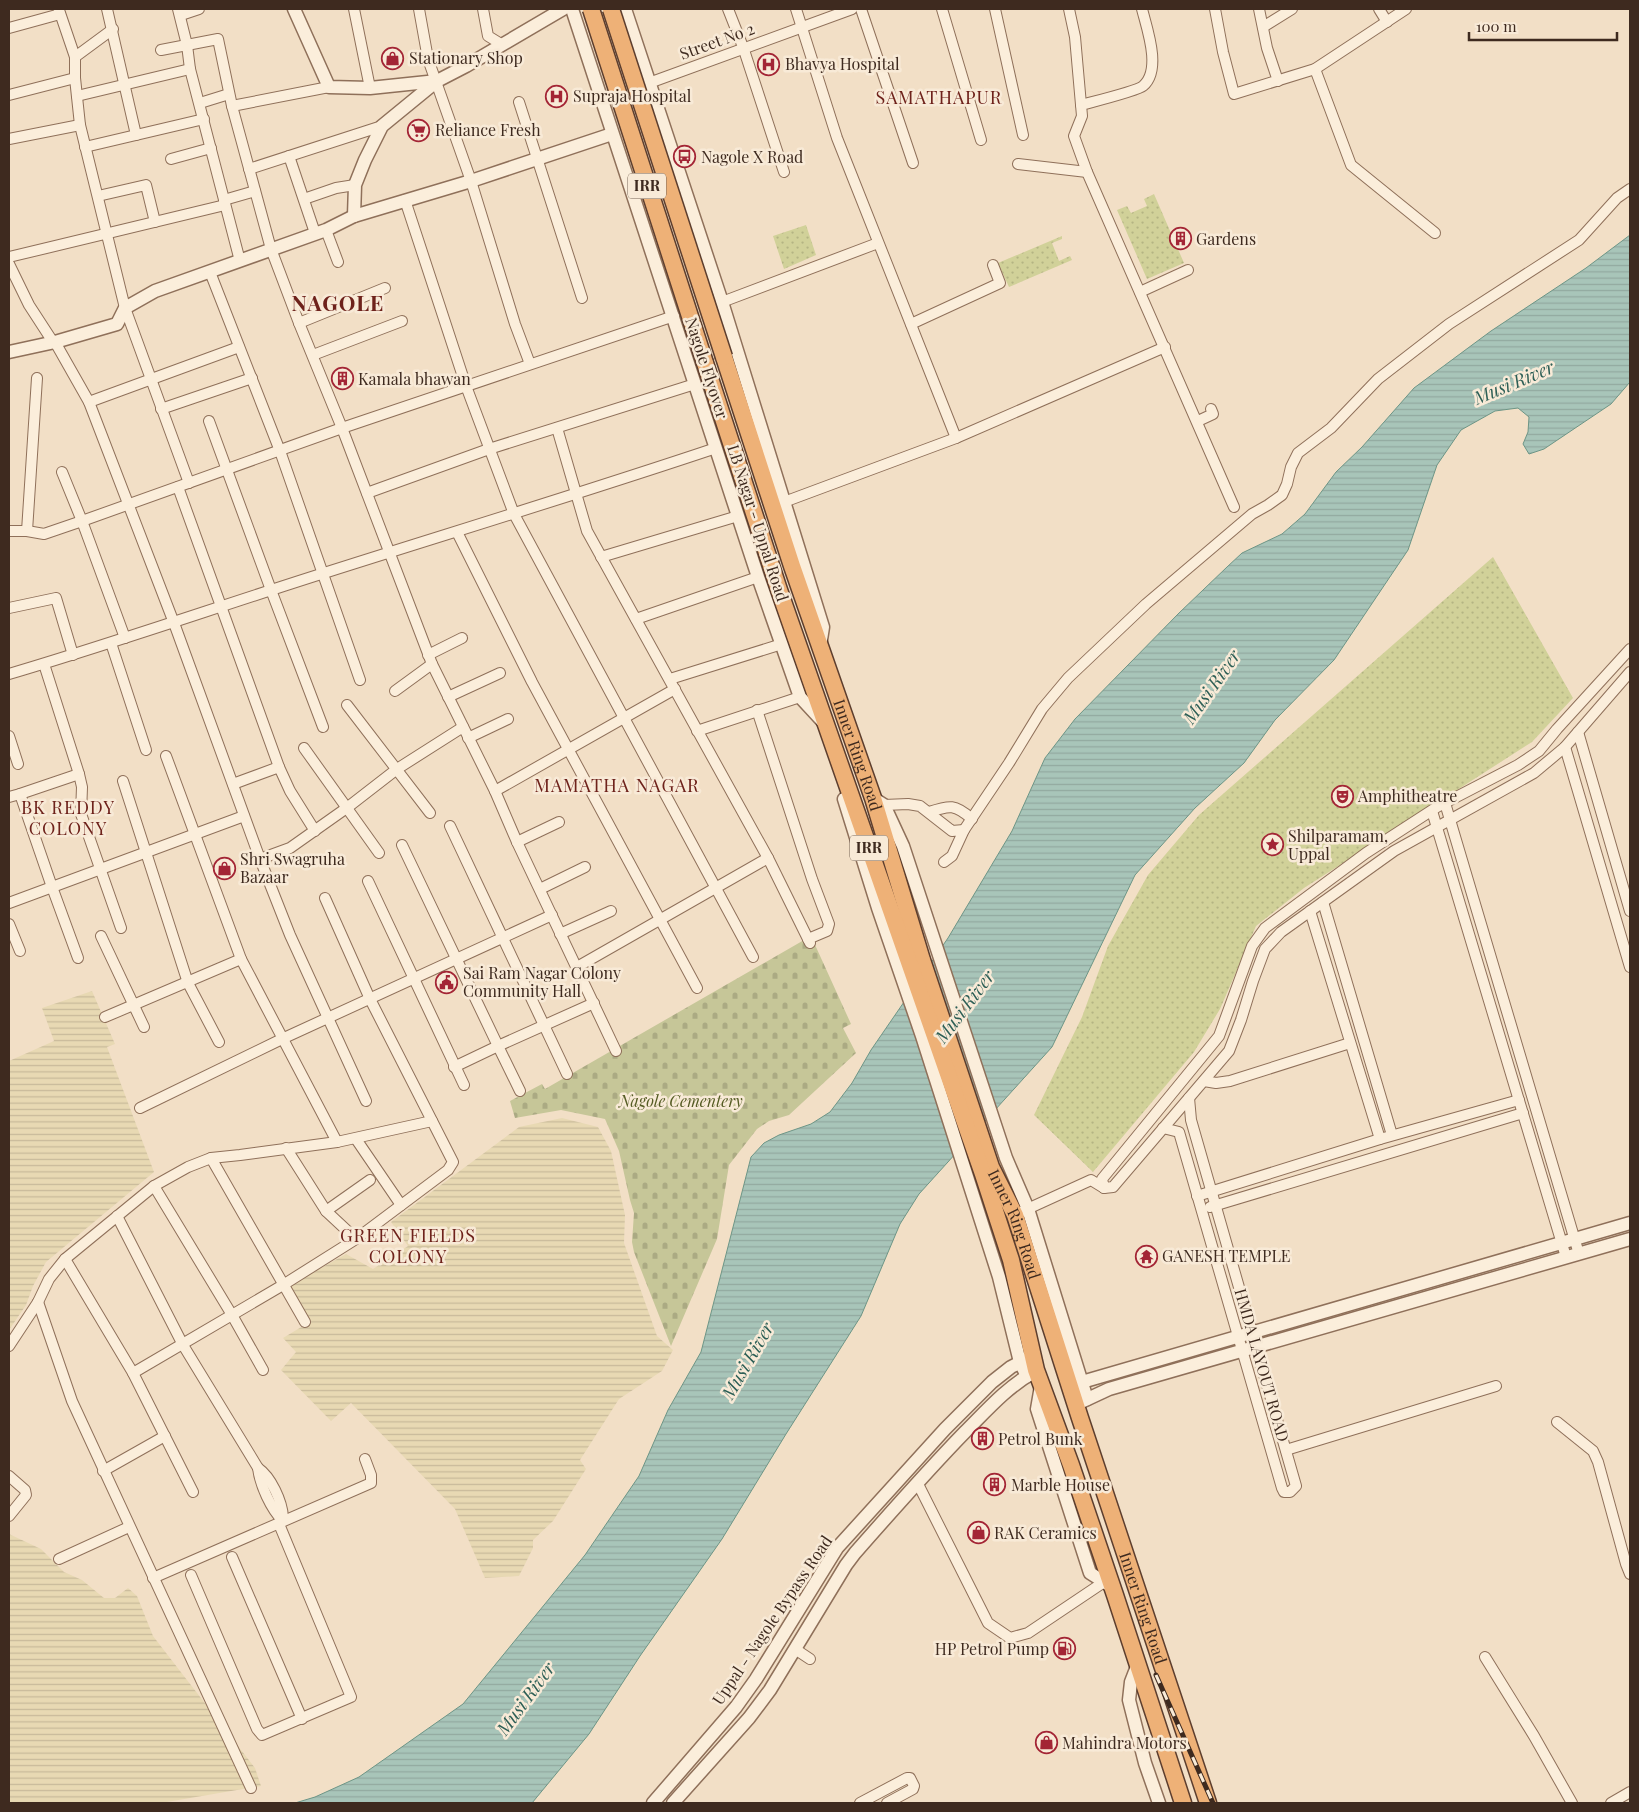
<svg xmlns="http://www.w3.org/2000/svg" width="1639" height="1812" viewBox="0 0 1639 1812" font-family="'Playfair Display',serif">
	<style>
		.farmland { fill: url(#farmland-rules) }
		.grass { fill: url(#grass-dots) }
		.cemetery { fill: url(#cemetery-stones) }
		.water { fill: url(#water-rules); stroke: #6d9586 }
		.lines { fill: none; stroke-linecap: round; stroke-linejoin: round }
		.minor-casing { stroke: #8f705a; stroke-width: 12 }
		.tertiary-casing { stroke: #8f705a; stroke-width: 15 }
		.trunk-casing { stroke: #5d3e2e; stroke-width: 19 }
		.minor { stroke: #fbeedb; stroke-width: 10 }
		.tertiary { stroke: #fbeedb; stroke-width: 12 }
		.trunk { stroke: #eeb177; stroke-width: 16 }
		.rail-casing { stroke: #3e2a1f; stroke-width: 5 }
		.rail { stroke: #f8ead7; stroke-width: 3; stroke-dasharray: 9; stroke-linecap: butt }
		.trunk-bridge-casing { stroke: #5d3e2e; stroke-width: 19; stroke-linecap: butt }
		.trunk-bridge { stroke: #eeb177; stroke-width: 16 }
		.labels { text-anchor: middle; stroke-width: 5; stroke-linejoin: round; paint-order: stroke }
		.shield { fill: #f8ead7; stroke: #766456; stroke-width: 1 }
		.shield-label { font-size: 15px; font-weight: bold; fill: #3e2a1f }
		.street-label { font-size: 16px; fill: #3e2a1f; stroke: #f8ead7 }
		.poi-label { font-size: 16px; fill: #3e2a1f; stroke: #f8ead7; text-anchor: start }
		.park-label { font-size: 16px; font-style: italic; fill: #555c24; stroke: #f8ead7 }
		.neighbourhood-label { font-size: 18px; letter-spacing: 1px; fill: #6e221b; stroke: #f8ead7 }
		.water-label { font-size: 18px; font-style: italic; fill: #2d5f56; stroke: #f8ead7 }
		.district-label { font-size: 21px; font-weight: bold; letter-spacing: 1px; fill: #6e221b; stroke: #f8ead7 }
	</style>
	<defs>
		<pattern id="farmland-rules" width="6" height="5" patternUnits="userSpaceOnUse" patternTransform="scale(1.25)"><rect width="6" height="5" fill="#e8d9b3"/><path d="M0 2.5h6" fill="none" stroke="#c8ba9a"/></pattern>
		<pattern id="grass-dots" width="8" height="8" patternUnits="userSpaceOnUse" patternTransform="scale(1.25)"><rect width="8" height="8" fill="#d1d199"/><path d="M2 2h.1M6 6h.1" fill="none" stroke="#b4b483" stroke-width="1.8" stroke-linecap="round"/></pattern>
		<pattern id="cemetery-stones" width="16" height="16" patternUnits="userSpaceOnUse" patternTransform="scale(1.25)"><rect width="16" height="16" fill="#c6c698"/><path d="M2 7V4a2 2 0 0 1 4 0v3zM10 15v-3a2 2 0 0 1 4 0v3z" fill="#abaa83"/></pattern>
		<pattern id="water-rules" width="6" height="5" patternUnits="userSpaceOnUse" patternTransform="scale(1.25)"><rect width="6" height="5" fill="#a8c5b9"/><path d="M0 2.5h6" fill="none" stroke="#92a99f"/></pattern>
	</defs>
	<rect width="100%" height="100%" fill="#f2dfc6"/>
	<g class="farmland">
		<path d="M92 991 115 1044 107 1047 154 1172 46 1262 33 1286 26 1305 9 1330V1061L54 1041 42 1008Z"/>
		<path d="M562 1118 598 1127 611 1151 625 1215 624 1243 657 1336 673 1350 662 1371 619 1399 580 1460 586 1469 553 1521 533 1540V1548L519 1576 485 1578 455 1509 351 1403 331 1421 281 1370 296 1352 283 1338 308 1323 289 1286 346 1254 373 1269 408 1246 391 1222 519 1127Z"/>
		<path d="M9 1534 41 1549 64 1572 82 1580 104 1598H115L128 1588 137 1596 153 1636 255 1768 261 1786 161 1803H9Z"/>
	</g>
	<g class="grass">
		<path d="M1154 194 1184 263 1147 279 1117 210 1127 206 1131 213 1147 206 1144 199Z"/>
		<path d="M806 225 816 255 784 269 773 236Z"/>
		<path d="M1062 236V239L1052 243 1059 261 1070 256 1072 260 1009 287 998 263Z"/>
		<path d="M1493 557 1573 698 1532 742 1304 888 1256 926 1220 1009 1194 1052 1093 1172 1034 1115 1082 1017 1108 946 1148 875 1199 815Z"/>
	</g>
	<path class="cemetery" d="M811 936 851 1024 843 1028 856 1053 789 1115 769 1121 757 1129 729 1165 717 1239 671 1346 634 1252 632 1242 634 1213 630 1200 619 1151 605 1119 561 1110 515 1118 510 1101 542 1084 545 1089Z"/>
	<path class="water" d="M1630 235V382L1611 404 1544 449 1529 454 1523 444 1528 432 1529 417 1518 408 1495 411 1461 430 1437 465 1408 550 1334 660 1275 720 1244 763 1195 808 1135 875 1052 1047 919 1194 900 1224 861 1316 786 1434 722 1539 640 1656 589 1734 532 1803H295L315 1797 359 1777 463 1704 585 1555 639 1476 668 1410 701 1352 751 1157 764 1143 779 1135 811 1124 830 1112 852 1083 871 1050 948 938 1012 831 1045 758 1075 719 1179 613 1227 567 1242 553 1282 534 1305 514 1336 472 1362 447 1414 388 1491 331 1586 268Z"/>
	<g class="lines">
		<defs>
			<g id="minor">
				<path d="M107 9 136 135"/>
				<path d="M178 9 187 45 190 69 240 261"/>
				<path d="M354 9 370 88"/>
				<path d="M419 9 428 59 471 181 515 324 530 364"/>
				<path d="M483 9 488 36 501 44"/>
				<path d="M728 9 743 47 784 172"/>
				<path d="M796 9 837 138 956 438"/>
				<path d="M861 9 913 163"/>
				<path d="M942 9 981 140"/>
				<path d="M995 9 1023 135"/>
				<path d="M1069 9 1075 37 1082 116 1074 136 1087 172 1234 507"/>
				<path d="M1215 9 1223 52 1234 94 1315 69 1406 9"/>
				<path d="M1259 9 1267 48 1278 81"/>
				<path d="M1379 9 1387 22"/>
				<path d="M59 10 75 57"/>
				<path d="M181 15 199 9"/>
				<path d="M1263 27 1292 9"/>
				<path d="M9 28 60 14"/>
				<path d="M113 29 75 57V78L80 125 125 308 189 483"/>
				<path d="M161 50 218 39 232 106 271 249 299 323 342 428 432 664 495 791 517 842 616 1051"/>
				<path d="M1315 69 1351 165 1435 233"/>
				<path d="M649 83 852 9"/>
				<path d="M9 95 75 78"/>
				<path d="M77 96 190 69"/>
				<path d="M519 102 582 298"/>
				<path d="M200 103 229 94"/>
				<path d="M1081 105C1092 102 1137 91 1143 86 1162 70 1147 29 1142 9"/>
				<path d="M232 106 329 87"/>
				<path d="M9 139 80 125"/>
				<path d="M85 147 204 119"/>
				<path d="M289 156 315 233"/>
				<path d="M171 159 211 148"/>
				<path d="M1018 164 1087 172"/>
				<path d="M249 169 382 126"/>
				<path d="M98 196 146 185 155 222"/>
				<path d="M304 199 336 188 355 185"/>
				<path d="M224 200 255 191"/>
				<path d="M405 200 466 386 514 514 753 957"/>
				<path d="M326 230 338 262"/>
				<path d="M9 257 225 205"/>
				<path d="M9 264 29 305 53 342"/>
				<path d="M210 272 280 451 360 680"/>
				<path d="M1140 292 1188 270"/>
				<path d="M722 302 878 243"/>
				<path d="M299 323 385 288"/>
				<path d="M911 324 1000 283 993 265"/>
				<path d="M55 342 89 402 174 623 260 859 290 935 366 1101"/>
				<path d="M313 355 402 321"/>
				<path d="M89 402 239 347"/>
				<path d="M161 409 252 378"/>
				<path d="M209 421 271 590 323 727"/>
				<path d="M1198 421 1213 414 1211 409"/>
				<path d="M557 428 587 531 768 858 810 943"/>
				<path d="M62 472 82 521 125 638"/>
				<path d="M178 487 279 767"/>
				<path d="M367 493 489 449 695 384"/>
				<path d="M784 502 956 438 1165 347"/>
				<path d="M9 531H27L44 534 82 521 342 428 674 316"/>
				<path d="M27 531 37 378"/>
				<path d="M457 532 532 682 697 988"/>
				<path d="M601 557 738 516"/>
				<path d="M9 608 56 598 73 655"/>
				<path d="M636 619 758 577"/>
				<path d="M111 643 146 750"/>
				<path d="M1630 649 1557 729 1539 751 1518 765 1437 807 1366 853 1265 928 1252 946 1219 1036 1102 1179 1104 1188 1113 1187 1229 1051 1241 1020 1253 981 1265 949 1281 932 1394 851 1534 773 1565 747 1630 672"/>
				<path d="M428 655 462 638"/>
				<path d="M44 664 79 774 82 787 81 814 121 928"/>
				<path d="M9 674C114 643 217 607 321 574 453 532 585 492 716 448"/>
				<path d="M670 679 782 644"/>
				<path d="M395 691 432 664"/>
				<path d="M448 697 500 673"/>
				<path d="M347 705 430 813"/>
				<path d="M757 710 812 879 829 924 827 931 808 939"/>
				<path d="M697 731 800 697"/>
				<path d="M1578 732 1630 911"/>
				<path d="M9 736 18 764"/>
				<path d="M468 738 508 719"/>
				<path d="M1565 747 1630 967"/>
				<path d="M304 748 379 853"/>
				<path d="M166 756 241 959 337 1142"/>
				<path d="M123 781 188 983 219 1042"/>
				<path d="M233 784 279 767 290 791 315 831"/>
				<path d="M495 791 675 689"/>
				<path d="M20 794 52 887 78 958"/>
				<path d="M9 797 20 794 79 774"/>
				<path d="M1445 803 1579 1254"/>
				<path d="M884 805 908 804 920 806 952 831 964 830 952 856 944 862"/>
				<path d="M1432 811 1566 1257"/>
				<path d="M929 812C950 805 955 804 972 819"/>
				<path d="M450 826 567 1074"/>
				<path d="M964 830 1009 763 1042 709 1068 678 1146 604 1252 514 1268 505 1282 495 1287 484 1291 467 1298 453 1331 428 1378 379 1449 324 1579 240 1617 198 1630 189"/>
				<path d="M517 842 559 822"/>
				<path d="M402 845 498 1046 594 1003"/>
				<path d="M260 859 290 848 348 807 397 769 463 727"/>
				<path d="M368 881 464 1085"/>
				<path d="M540 889 585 867"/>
				<path d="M1323 902 1392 1135"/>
				<path d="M9 903 244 816"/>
				<path d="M1310 911 1380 1139"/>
				<path d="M9 924 20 951"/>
				<path d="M560 934 611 911"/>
				<path d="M101 936 144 1027"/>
				<path d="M577 967 768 858"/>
				<path d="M105 1017 241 959"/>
				<path d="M454 1067 498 1046 520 1091"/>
				<path d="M1204 1081 1216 1083 1230 1081 1350 1043"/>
				<path d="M140 1108 284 1038 552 915"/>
				<path d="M1163 1128 1179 1132 1282 1488 1284 1492H1290L1296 1486 1191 1120 1189 1098"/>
				<path d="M356 1139 401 1205"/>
				<path d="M286 1148 326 1211 356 1239"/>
				<path d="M211 1158 305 1322"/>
				<path d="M154 1186 232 1315 263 1370"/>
				<path d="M1197 1196 1380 1139 1519 1100"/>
				<path d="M1210 1207 1523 1113"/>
				<path d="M326 1211 370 1180"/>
				<path d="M1023 1211 1091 1180 1104 1188"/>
				<path d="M117 1216 183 1345 258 1468C260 1485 271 1509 283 1521"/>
				<path d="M65 1259 133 1373 193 1492"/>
				<path d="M38 1302 72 1401 251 1788"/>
				<path d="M9 1346 38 1302 49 1279 65 1259 154 1186 188 1167 211 1158 240 1155 337 1142 432 1121"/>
				<path d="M133 1373 283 1285 356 1239 448 1170 453 1162 370 999 325 898"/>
				<path d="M1557 1422 1593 1451 1598 1462 1626 1564 1630 1574"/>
				<path d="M1286 1450 1496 1386"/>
				<path d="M258 1468C271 1477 282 1501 283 1517"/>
				<path d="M103 1471 165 1436"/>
				<path d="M9 1476 25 1490 26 1495 9 1516"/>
				<path d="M918 1484 988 1623 1010 1638 1028 1633 1104 1582"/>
				<path d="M232 1557 302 1719"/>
				<path d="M59 1559 129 1527"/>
				<path d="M191 1575 257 1729 262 1735 351 1697 279 1524"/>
				<path d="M153 1578 371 1483V1475L365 1459"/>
				<path d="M795 1649 810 1659"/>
				<path d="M1485 1657 1534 1736 1572 1803"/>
				<path d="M860 1803 907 1778H910L914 1786 913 1789 887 1803"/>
				<path d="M1611 1803 1630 1792"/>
			</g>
			<g id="tertiary">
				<path d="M294 9 329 87 370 88 437 81 466 66 563 9"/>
				<path d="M572 9 758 577 800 697 824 723"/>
				<path d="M625 9 722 302 823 627 820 646"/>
				<path d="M354 216 355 185 365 160 382 126 437 81"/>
				<path d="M9 352 55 342 117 324 125 308 155 291 326 230 354 216 471 181 612 134"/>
				<path d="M873 798 884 805 903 846 1006 1158 1028 1209 1087 1399"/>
				<path d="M844 799 878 908 922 1036 999 1277 1020 1362 1027 1376"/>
				<path d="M1075 1384 1630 1223"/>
				<path d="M1041 1386 1037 1409 1090 1573 1112 1587"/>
				<path d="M1079 1403 1109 1389 1630 1239"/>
				<path d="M1138 1664 1131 1682 1129 1700 1145 1763 1159 1803"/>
				<path d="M653 1803 736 1707 756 1679 837 1548 945 1429 992 1382 1011 1367 1027 1359"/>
				<path d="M673 1803 749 1718 770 1690 846 1565 855 1553C891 1512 927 1471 965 1432 987 1410 1007 1387 1034 1372"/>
			</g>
			<g id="trunk">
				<path id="s1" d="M724 357 792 566 873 798 922 960 991 1167 1015 1215 1080 1418 1208 1803"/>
				<path d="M705 363 779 590 983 1174 1011 1260 1036 1370 1071 1465 1115 1595 1183 1803"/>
			</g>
		</defs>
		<use href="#minor" class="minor-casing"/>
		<use href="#tertiary" class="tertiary-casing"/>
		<use href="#trunk" class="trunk-casing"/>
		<use href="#minor" class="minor"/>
		<use href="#tertiary" class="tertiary"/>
		<use href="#trunk" class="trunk"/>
		<defs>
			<path id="rail" d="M1156 1675 1213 1803"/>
		</defs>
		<use href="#rail" class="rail-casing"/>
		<use href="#rail" class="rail"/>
		<defs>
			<g id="trunk-bridge">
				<path d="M591 9 705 363"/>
				<path d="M611 9 724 357"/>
			</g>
		</defs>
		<use href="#trunk-bridge" class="trunk-bridge-casing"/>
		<use href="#trunk-bridge" class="trunk-bridge"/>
	</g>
	<defs>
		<symbol id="shop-ring" viewBox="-11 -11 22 22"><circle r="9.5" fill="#f8ead7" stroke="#a32535" stroke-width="1.5"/><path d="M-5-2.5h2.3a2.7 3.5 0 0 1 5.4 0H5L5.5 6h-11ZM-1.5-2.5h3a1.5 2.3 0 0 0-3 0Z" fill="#a32535"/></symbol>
		<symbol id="hospital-ring" viewBox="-11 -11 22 22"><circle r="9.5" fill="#f8ead7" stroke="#a32535" stroke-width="1.5"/><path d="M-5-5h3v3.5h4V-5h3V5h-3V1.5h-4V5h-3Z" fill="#a32535"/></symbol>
		<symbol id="supermarket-ring" viewBox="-11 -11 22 22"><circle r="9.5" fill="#f8ead7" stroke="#a32535" stroke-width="1.5"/><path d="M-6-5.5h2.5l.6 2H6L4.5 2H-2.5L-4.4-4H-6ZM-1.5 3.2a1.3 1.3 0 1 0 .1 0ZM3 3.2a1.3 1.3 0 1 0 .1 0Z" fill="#a32535"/></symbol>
		<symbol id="bus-ring" viewBox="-11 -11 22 22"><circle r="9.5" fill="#f8ead7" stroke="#a32535" stroke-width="1.5"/><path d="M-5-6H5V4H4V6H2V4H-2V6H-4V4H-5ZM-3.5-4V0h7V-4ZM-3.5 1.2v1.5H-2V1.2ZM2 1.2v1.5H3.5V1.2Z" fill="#a32535"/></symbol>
		<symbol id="building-ring" viewBox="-11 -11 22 22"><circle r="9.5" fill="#f8ead7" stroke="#a32535" stroke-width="1.5"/><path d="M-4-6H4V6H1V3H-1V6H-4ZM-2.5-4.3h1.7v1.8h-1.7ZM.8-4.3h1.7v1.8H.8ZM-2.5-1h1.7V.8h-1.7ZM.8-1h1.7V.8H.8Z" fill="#a32535"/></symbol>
		<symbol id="theatre-ring" viewBox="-11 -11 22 22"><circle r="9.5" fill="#f8ead7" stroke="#a32535" stroke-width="1.5"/><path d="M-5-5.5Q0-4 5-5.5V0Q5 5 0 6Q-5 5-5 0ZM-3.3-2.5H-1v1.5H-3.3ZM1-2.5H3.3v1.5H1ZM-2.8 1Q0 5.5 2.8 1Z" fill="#a32535"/></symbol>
		<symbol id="sight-ring" viewBox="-11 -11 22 22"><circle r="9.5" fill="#f8ead7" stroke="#a32535" stroke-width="1.5"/><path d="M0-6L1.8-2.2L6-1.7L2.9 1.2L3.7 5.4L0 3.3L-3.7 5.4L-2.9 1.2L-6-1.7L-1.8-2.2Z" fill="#a32535"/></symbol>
		<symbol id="civic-ring" viewBox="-11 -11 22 22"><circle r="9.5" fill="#f8ead7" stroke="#a32535" stroke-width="1.5"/><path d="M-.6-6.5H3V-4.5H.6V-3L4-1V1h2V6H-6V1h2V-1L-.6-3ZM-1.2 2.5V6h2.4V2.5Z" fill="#a32535"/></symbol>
		<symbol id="temple-ring" viewBox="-11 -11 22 22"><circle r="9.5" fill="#f8ead7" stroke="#a32535" stroke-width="1.5"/><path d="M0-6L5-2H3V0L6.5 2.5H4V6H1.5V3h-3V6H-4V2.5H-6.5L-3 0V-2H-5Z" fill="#a32535"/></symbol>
		<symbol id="fuel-ring" viewBox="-11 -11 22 22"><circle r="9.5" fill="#f8ead7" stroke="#a32535" stroke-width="1.5"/><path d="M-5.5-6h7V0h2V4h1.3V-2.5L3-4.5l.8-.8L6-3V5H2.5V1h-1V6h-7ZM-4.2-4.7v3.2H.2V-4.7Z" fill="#a32535"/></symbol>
	</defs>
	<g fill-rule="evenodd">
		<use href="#shop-ring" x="380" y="46" width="25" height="25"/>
		<use href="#hospital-ring" x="756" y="52" width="25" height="25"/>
		<use href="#hospital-ring" x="544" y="84" width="25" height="25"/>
		<use href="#supermarket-ring" x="406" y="118" width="25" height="25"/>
		<use href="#bus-ring" x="672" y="144" width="25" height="25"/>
		<use href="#building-ring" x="1168" y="226" width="25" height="25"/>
		<use href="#building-ring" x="330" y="366" width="25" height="25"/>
		<use href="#theatre-ring" x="1330" y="784" width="25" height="25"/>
		<use href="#sight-ring" x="1260" y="832" width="25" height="25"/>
		<use href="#shop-ring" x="212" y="856" width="25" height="25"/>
		<use href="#civic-ring" x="434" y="970" width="25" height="25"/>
		<use href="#temple-ring" x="1134" y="1244" width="25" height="25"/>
		<use href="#building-ring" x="970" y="1426" width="25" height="25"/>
		<use href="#building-ring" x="982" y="1472" width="25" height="25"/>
		<use href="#shop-ring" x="966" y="1520" width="25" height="25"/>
		<use href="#fuel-ring" x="1052" y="1636" width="25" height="25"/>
		<use href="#shop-ring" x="1034" y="1730" width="25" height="25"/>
	</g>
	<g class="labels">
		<g class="shield">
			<rect x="628" y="173.5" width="38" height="25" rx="4"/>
			<rect x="850" y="835.5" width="38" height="25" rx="4"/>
		</g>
		<g class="shield-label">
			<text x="647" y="191">IRR</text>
			<text x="869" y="853">IRR</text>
		</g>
		<g class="street-label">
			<text transform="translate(717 41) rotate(-20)" y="6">Street No 2</text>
			<text transform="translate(707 368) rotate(72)" y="6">Nagole Flyover</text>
			<text transform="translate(758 523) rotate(72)" y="6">LB Nagar - Uppal Road</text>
			<text dy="6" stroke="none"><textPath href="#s1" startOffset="420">Inner Ring Road</textPath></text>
			<text dy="6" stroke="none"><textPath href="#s1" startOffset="915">Inner Ring Road</textPath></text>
			<text transform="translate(1262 1365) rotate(74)" y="6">HMDA LAYOUT ROAD</text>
			<text dy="6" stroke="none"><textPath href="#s1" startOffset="1320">Inner Ring Road</textPath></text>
			<text transform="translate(772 1620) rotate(-56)" y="6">Uppal - Nagole Bypass Road</text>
		</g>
		<g class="poi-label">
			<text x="409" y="64">Stationary Shop</text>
			<text x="785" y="70">Bhavya Hospital</text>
			<text x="573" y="102">Supraja Hospital</text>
			<text x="435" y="136">Reliance Fresh</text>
			<text x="701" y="163">Nagole X Road</text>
			<text x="1196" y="245">Gardens</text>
			<text x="358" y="385">Kamala bhawan</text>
			<text x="1358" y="802">Amphitheatre</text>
			<text x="1288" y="842">Shilparamam,<tspan x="1288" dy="18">Uppal</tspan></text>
			<text x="240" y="865">Shri Swagruha<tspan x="240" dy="18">Bazaar</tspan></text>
			<text x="463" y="979">Sai Ram Nagar Colony<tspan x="463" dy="18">Community Hall</tspan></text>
			<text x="1162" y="1262">GANESH TEMPLE</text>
			<text x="998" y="1445">Petrol Bunk</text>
			<text x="1011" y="1491">Marble House</text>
			<text x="994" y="1539">RAK Ceramics</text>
			<text x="1049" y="1655" text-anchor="end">HP Petrol Pump</text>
			<text x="1062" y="1749">Mahindra Motors</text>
		</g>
		<g class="park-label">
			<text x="681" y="1107">Nagole Cementery</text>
		</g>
		<g class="neighbourhood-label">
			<text x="939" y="104">SAMATHAPUR</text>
			<text x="617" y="792">MAMATHA NAGAR</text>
			<text x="68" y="814">BK REDDY<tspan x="68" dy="21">COLONY</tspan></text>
			<text x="408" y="1242">GREEN FIELDS<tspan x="408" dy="21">COLONY</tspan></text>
		</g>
		<g class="water-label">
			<text transform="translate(1514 383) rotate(-23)" y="6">Musi River</text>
			<text transform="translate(1212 687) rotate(-55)" y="6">Musi River</text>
			<text transform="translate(965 1007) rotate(-53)" y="6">Musi River</text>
			<text transform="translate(748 1361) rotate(-60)" y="6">Musi River</text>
			<text transform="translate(526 1699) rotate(-54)" y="6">Musi River</text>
		</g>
		<g class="district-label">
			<text x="338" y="311">NAGOLE</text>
		</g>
	</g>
	<rect width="1639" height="1812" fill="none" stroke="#3e2a1f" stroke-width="20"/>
	<path d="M1469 32v8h148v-8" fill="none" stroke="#3e2a1f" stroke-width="2.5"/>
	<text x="1476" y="32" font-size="15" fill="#3e2a1f" stroke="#f8ead7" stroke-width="4" paint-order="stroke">100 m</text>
</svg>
